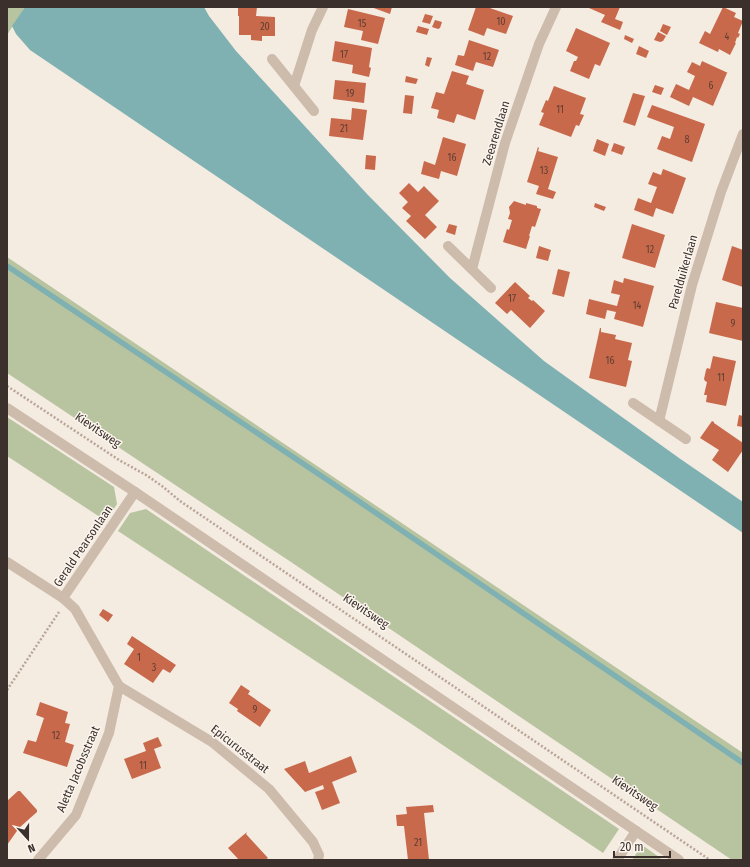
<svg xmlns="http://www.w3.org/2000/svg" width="750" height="867" viewBox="0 0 750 867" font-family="'Fira Sans Condensed',sans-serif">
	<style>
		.green { fill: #b8c4a0 }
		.water { fill: #7fb0b2 }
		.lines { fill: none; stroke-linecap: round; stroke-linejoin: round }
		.stream { stroke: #7fb0b2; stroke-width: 5.5 }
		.building { fill: #c8694b }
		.path { stroke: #b9a596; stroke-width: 2.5; stroke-dasharray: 2 2; stroke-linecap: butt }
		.minor { stroke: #cdbbac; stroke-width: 10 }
		.labels { text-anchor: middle; stroke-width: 3; stroke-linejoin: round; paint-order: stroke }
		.number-label { font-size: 10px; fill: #5e3e33 }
		.street-label { font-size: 12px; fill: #3b302b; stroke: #fbf5ee }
	</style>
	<rect width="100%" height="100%" fill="#f4ebe1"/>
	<g class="green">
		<path d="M7 7H25L7 35Z"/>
		<path d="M7 257 743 753V860H732L291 562 7 373Z"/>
		<path d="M7 417 114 487 117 504 106 521 7 456Z"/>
		<path d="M146 509 619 829 603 853 413 725 118 531 130 513Z"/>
		<path d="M642 845 659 857 662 860H632Z"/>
	</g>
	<path class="water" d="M25 7H204L209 16 236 51 367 194 450 278 544 361 679 458 743 502V533L30 50 16 34 12 26Z"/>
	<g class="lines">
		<path class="stream" d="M7 266 329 481 743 763"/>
	</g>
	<g class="building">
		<path d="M238 7H257L256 16 275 17V36H262V41L251 40V35H239V16H238Z"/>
		<path d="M371 7H392L390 14Z"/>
		<path d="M476 7H487L513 16 506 34 487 28 484 36 468 30Z"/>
		<path d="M590 7H620L615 19 623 22 620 30 601 22 605 15 589 8Z"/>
		<path d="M723 7 736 13 734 17 743 21 738 33 740 34 738 38 737 37 735 43H736L730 55 719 49 718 52 699 43 705 31 710 34Z"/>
		<path d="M348 9 385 18 378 44 361 40 363 31 344 27Z"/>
		<path d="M425 14 433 16 430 24 422 22Z"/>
		<path d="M435 20 442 22 440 28 438 29 432 27Z"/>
		<path d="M663 24 671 27 667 35 660 31Z"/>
		<path d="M418 26 429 29 427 35 416 32Z"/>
		<path d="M576 28 610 43 600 66 595 64 589 79 570 71 574 61H576L578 57 566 51Z"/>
		<path d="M658 32 666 36 663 41 660 42 654 40Z"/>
		<path d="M625 35 634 39 632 43 624 39Z"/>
		<path d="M469 40 499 50 493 67 476 62 473 71 455 65 458 55 464 56Z"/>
		<path d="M335 41 372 48 369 67 371 68 369 77 352 73 353 65 332 61Z"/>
		<path d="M639 46 649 51 646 58 636 54Z"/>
		<path d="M427 57 432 58 429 67 425 65Z"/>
		<path d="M702 61 728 73H727L713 106 693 97 689 106 670 97 676 84 689 90 695 76 687 72 692 62 700 66Z"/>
		<path d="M452 71 469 76 466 84 484 90 475 120 457 114 454 123 437 118 439 110 431 108 436 92 444 94Z"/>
		<path d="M406 76 418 79 416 84 405 82Z"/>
		<path d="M335 80 366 83 364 103 333 99Z"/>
		<path d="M655 85 664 88 661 95 652 92Z"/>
		<path d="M554 86 586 98 580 114 584 115 579 126 576 125 571 137 539 125 544 113 541 112 546 100 548 101Z"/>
		<path d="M633 93 645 96 635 126 623 122Z"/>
		<path d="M405 95 414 96 412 114 403 113Z"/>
		<path d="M652 105 705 124 692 162 657 149 662 136 670 139 674 127 647 117Z"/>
		<path d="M352 108 367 110 363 140 329 136 331 118 351 120Z"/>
		<path d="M443 137 466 144 457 176 441 171 439 179 421 174 424 161 435 165Z"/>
		<path d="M597 139 609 144 605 156 593 151Z"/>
		<path d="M614 143 625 147 622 155 611 151Z"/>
		<path d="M538 147 539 148 538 151 558 157 548 189 556 192 553 199 536 194 539 186 527 182Z"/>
		<path d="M366 155 376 156 375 170 365 169Z"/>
		<path d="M663 169 686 178 673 214 656 208 653 217 634 210 638 198 651 203 657 187 648 184 653 172 661 175Z"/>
		<path d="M409 183 418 192 424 186 439 201 425 215 437 227 425 239 406 221 411 216 402 208 408 202 399 193Z"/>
		<path d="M514 201 526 205V203L537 206V208L541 209 535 227 532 226 529 236H530L526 249 503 242 507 229 509 230 512 220 508 219 510 213 509 207Z"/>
		<path d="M595 203 606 207 604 211 594 207Z"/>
		<path d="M449 224 457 226 455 235 446 232Z"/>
		<path d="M632 224 665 235 655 268 622 258Z"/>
		<path d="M539 246 551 250 548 261 536 258Z"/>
		<path d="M732 246 743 250V287L722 280Z"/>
		<path d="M558 269 570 272 564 297 552 294Z"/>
		<path d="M624 278 654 286 643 327 614 319 616 312 607 310 605 319 586 314 589 299 617 306 620 295 611 293 614 280 623 283Z"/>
		<path d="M515 282 530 296 528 298 532 301 533 300 545 311 530 328 511 310 507 314 495 303Z"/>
		<path d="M716 302 743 308V341L709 333Z"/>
		<path d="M600 328H601V332L616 335 615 339 632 343 628 360 632 361 626 387 589 378Z"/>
		<path d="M713 356 736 361 726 406 706 402 707 395H704L707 382 705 381 704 379 706 370 707 368 710 369Z"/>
		<path d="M739 415 743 416V427L737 426Z"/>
		<path d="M712 421 714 422V423L743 443V450L728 472 712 460 719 450 700 438Z"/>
		<path d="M103 609 113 615 108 622 99 615Z"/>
		<path d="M132 636 176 665 170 673 163 669 153 683 124 664 134 649 127 644Z"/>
		<path d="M241 685 250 691 248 694 271 710 260 727 237 711 238 709 229 703Z"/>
		<path d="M40 702 68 712 65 723 70 724 65 742 74 745 67 767 23 753 28 740 36 742 44 718 36 715Z"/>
		<path d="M158 737 162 746 154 749 161 768 132 779 124 759 146 751 143 743Z"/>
		<path d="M351 756 357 772 332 782 340 803 322 810 315 792 324 789 323 785 305 792 284 769 305 761 309 773Z"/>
		<path d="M18 791H20L37 810V812L19 828 7 845V801Z"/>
		<path d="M433 805 434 812 424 813 429 860H408L404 826H397L396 815 407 814 406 807Z"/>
		<path d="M247 832 246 834 268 858 265 860H239L228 848Z"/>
	</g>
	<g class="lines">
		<g class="path">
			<path d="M7 386 119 460 146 475 162 486 180 501 710 860"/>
			<path d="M7 690 59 612"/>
		</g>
		<g class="minor">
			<path d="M272 59 314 111"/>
			<path d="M294 86 312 30 323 7"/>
			<path d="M448 246 491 288"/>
			<path d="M472 269 505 143 539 44 556 7"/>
			<path d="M633 403 686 439"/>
			<path d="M7 408 135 492 679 860"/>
			<path d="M659 421 692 285 721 192 743 134"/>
			<path d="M7 562 63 598 135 492"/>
			<path d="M119 686 212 742 269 789 313 842 319 855 318 860"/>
			<path d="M38 860 76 815 109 733 119 686 75 609 63 598"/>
			<path d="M617 860 636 831"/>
		</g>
	</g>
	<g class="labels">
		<g class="number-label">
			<text x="501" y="25">10</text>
			<text x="362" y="27">15</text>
			<text x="265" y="30">20</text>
			<text x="727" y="40">4</text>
			<text x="344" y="58">17</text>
			<text x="487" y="60">12</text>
			<text x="711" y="89">6</text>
			<text x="350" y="97">19</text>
			<text x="560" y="113">11</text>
			<text x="344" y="132">21</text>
			<text x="687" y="143">8</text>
			<text x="452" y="161">16</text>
			<text x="544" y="174">13</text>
			<text x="650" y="253">12</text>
			<text x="512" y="302">17</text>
			<text x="637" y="309">14</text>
			<text x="733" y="327">9</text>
			<text x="610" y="364">16</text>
			<text x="721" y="381">11</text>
			<text x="139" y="661">1</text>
			<text x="154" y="671">3</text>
			<text x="255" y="713">9</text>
			<text x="56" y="739">12</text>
			<text x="143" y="769">11</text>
			<text x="418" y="846">21</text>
		</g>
		<g class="street-label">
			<text transform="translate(496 133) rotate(-73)" y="4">Zeearendlaan</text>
			<text transform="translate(683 272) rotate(-74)" y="4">Parelduikerlaan</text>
			<text transform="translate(98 430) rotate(34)" y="4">Kievitsweg</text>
			<text transform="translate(83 546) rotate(-56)" y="4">Gerald Pearsonlaan</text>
			<text transform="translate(366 611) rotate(34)" y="4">Kievitsweg</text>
			<text transform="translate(240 749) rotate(38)" y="4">Epicurusstraat</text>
			<text transform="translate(78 769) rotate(-67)" y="4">Aletta Jacobsstraat</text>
			<text transform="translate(635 793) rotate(34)" y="4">Kievitsweg</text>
		</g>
	</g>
	<rect width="750" height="867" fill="none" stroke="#3b302b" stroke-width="16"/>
	<g transform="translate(28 839) rotate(159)" stroke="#fbf5ee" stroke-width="3" paint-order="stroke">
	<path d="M0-3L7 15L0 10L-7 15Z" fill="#3b302b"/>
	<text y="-6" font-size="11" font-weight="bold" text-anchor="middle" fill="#3b302b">N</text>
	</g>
	<path d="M614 851v6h56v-6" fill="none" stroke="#3b302b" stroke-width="2"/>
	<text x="620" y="851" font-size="12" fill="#3b302b" stroke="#fbf5ee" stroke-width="3" paint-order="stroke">20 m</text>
</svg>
